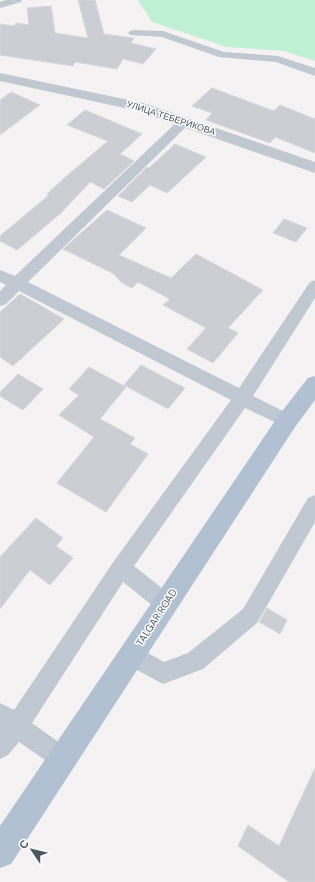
<svg xmlns="http://www.w3.org/2000/svg" width="315" height="882" viewBox="0 0 315 882" font-family="'DM Sans',sans-serif">
	<style>
		.green { fill: #c1f1d5 }
		.building { fill: #ccced4; stroke: #d6d8dd }
		.lines { fill: none; stroke-linecap: round; stroke-linejoin: round }
		.minor { fill: #c0c9d1; fill-rule: evenodd }
		.tertiary { fill: #c0c9d1; fill-rule: evenodd }
		.primary { fill: #b1c1d1; fill-rule: evenodd }
		.labels { text-anchor: middle; stroke-width: 3; stroke-linejoin: round; paint-order: stroke }
		.far-street-label { font-size: 9px; fill: #495560; stroke: #fff }
		.street-label { font-size: 10px; fill: #495560; stroke: #fff }
	</style>
	<rect width="100%" height="100%" fill="#f4f2f2"/>
	<path class="green" d="M138 0H315V61L284 51 227 47 152 22Z"/>
	<g class="building">
		<path d="M78 0H95L104 34 134 38 131 43 156 49 143 64 123 59 117 69 75 62 73 66 0 55V24L14 26 16 23 29 25 27 8 51 6 55 33 88 38Z"/>
		<path d="M212 88 274 111 280 105 315 119V153L275 137 270 143 206 120 212 113 192 106Z"/>
		<path d="M11 92 40 105 0 135V100Z"/>
		<path d="M85 110 142 134 120 154 134 161 104 189 90 182 61 213 17 250 0 241V236L49 195 47 194 70 173 108 141 67 125Z"/>
		<path d="M175 144 206 157 167 193 150 185 132 202 118 196 147 167 149 168Z"/>
		<path d="M107 210 146 228 119 255 171 278 196 254 263 290 228 328 238 333 213 363 187 349 206 328 163 305 170 299 138 282 132 288 122 283 114 274 63 249Z"/>
		<path d="M284 219 307 228 296 242 273 233Z"/>
		<path d="M20 294 64 319 13 366 0 357V312Z"/>
		<path d="M141 365 185 388 168 409 124 385Z"/>
		<path d="M89 367 126 387 100 419 135 438 130 444 148 454 106 512 57 483 94 437 59 415 79 395 69 389Z"/>
		<path d="M18 374 43 389 23 410 0 396V392Z"/>
		<path d="M36 518 63 538 56 546 73 558 50 585 30 570 0 609V557Z"/>
		<path d="M267 608 287 620 280 634 259 622Z"/>
		<path d="M315 768V882H289L238 846 248 825 279 846Z"/>
	</g>
	<g class="lines">
		<g class="minor">
			<path d="M6 0H22L21 2 0 8V2Z"/>
			<path d="M134 30 163 31 224 52 278 56 315 68V76L276 62 219 57 162 37 130 35 128 33 130 31Z"/>
			<path d="M184 118 190 122 188 125 28 282 239 388 310 282 315 280V298L253 396 293 416 296 421 293 426 287 428 245 408 134 566 172 596 175 603 172 610 165 613 158 610 123 582 32 723 71 751 75 759 71 767 63 771 55 767 19 742 8 755 0 759V703L14 710 114 561 231 400 19 291 6 304 0 306V291L6 285 0 282V270L15 276 180 119Z"/>
			<path d="M315 495V522L257 623 203 669 163 684 124 663 121 655 124 647 132 644 164 662 188 653 243 609 308 498Z"/>
		</g>
		<path class="tertiary" d="M0 73 143 103 315 162V173L134 110 0 81Z"/>
		<path class="primary" d="M315 376V400L295 427 11 864 0 868V826L279 415 308 378Z"/>
	</g>
	<g class="labels">
		<g class="far-street-label">
			<text transform="translate(171 118) rotate(18)" y="3">УЛИЦА ТЕБЕРИКОВА</text>
		</g>
		<g class="street-label">
			<text transform="translate(156 617) rotate(-57)" y="4">TALGAR ROAD</text>
		</g>
	</g>
	<g transform="translate(32 850) rotate(305)" stroke="#ffffff" stroke-width="3" paint-order="stroke">
	<path d="M0-3L7 15L0 10L-7 15Z" fill="#495560"/>
	<text y="-6" font-size="11" font-weight="bold" text-anchor="middle" fill="#495560">С</text>
	</g>
</svg>
